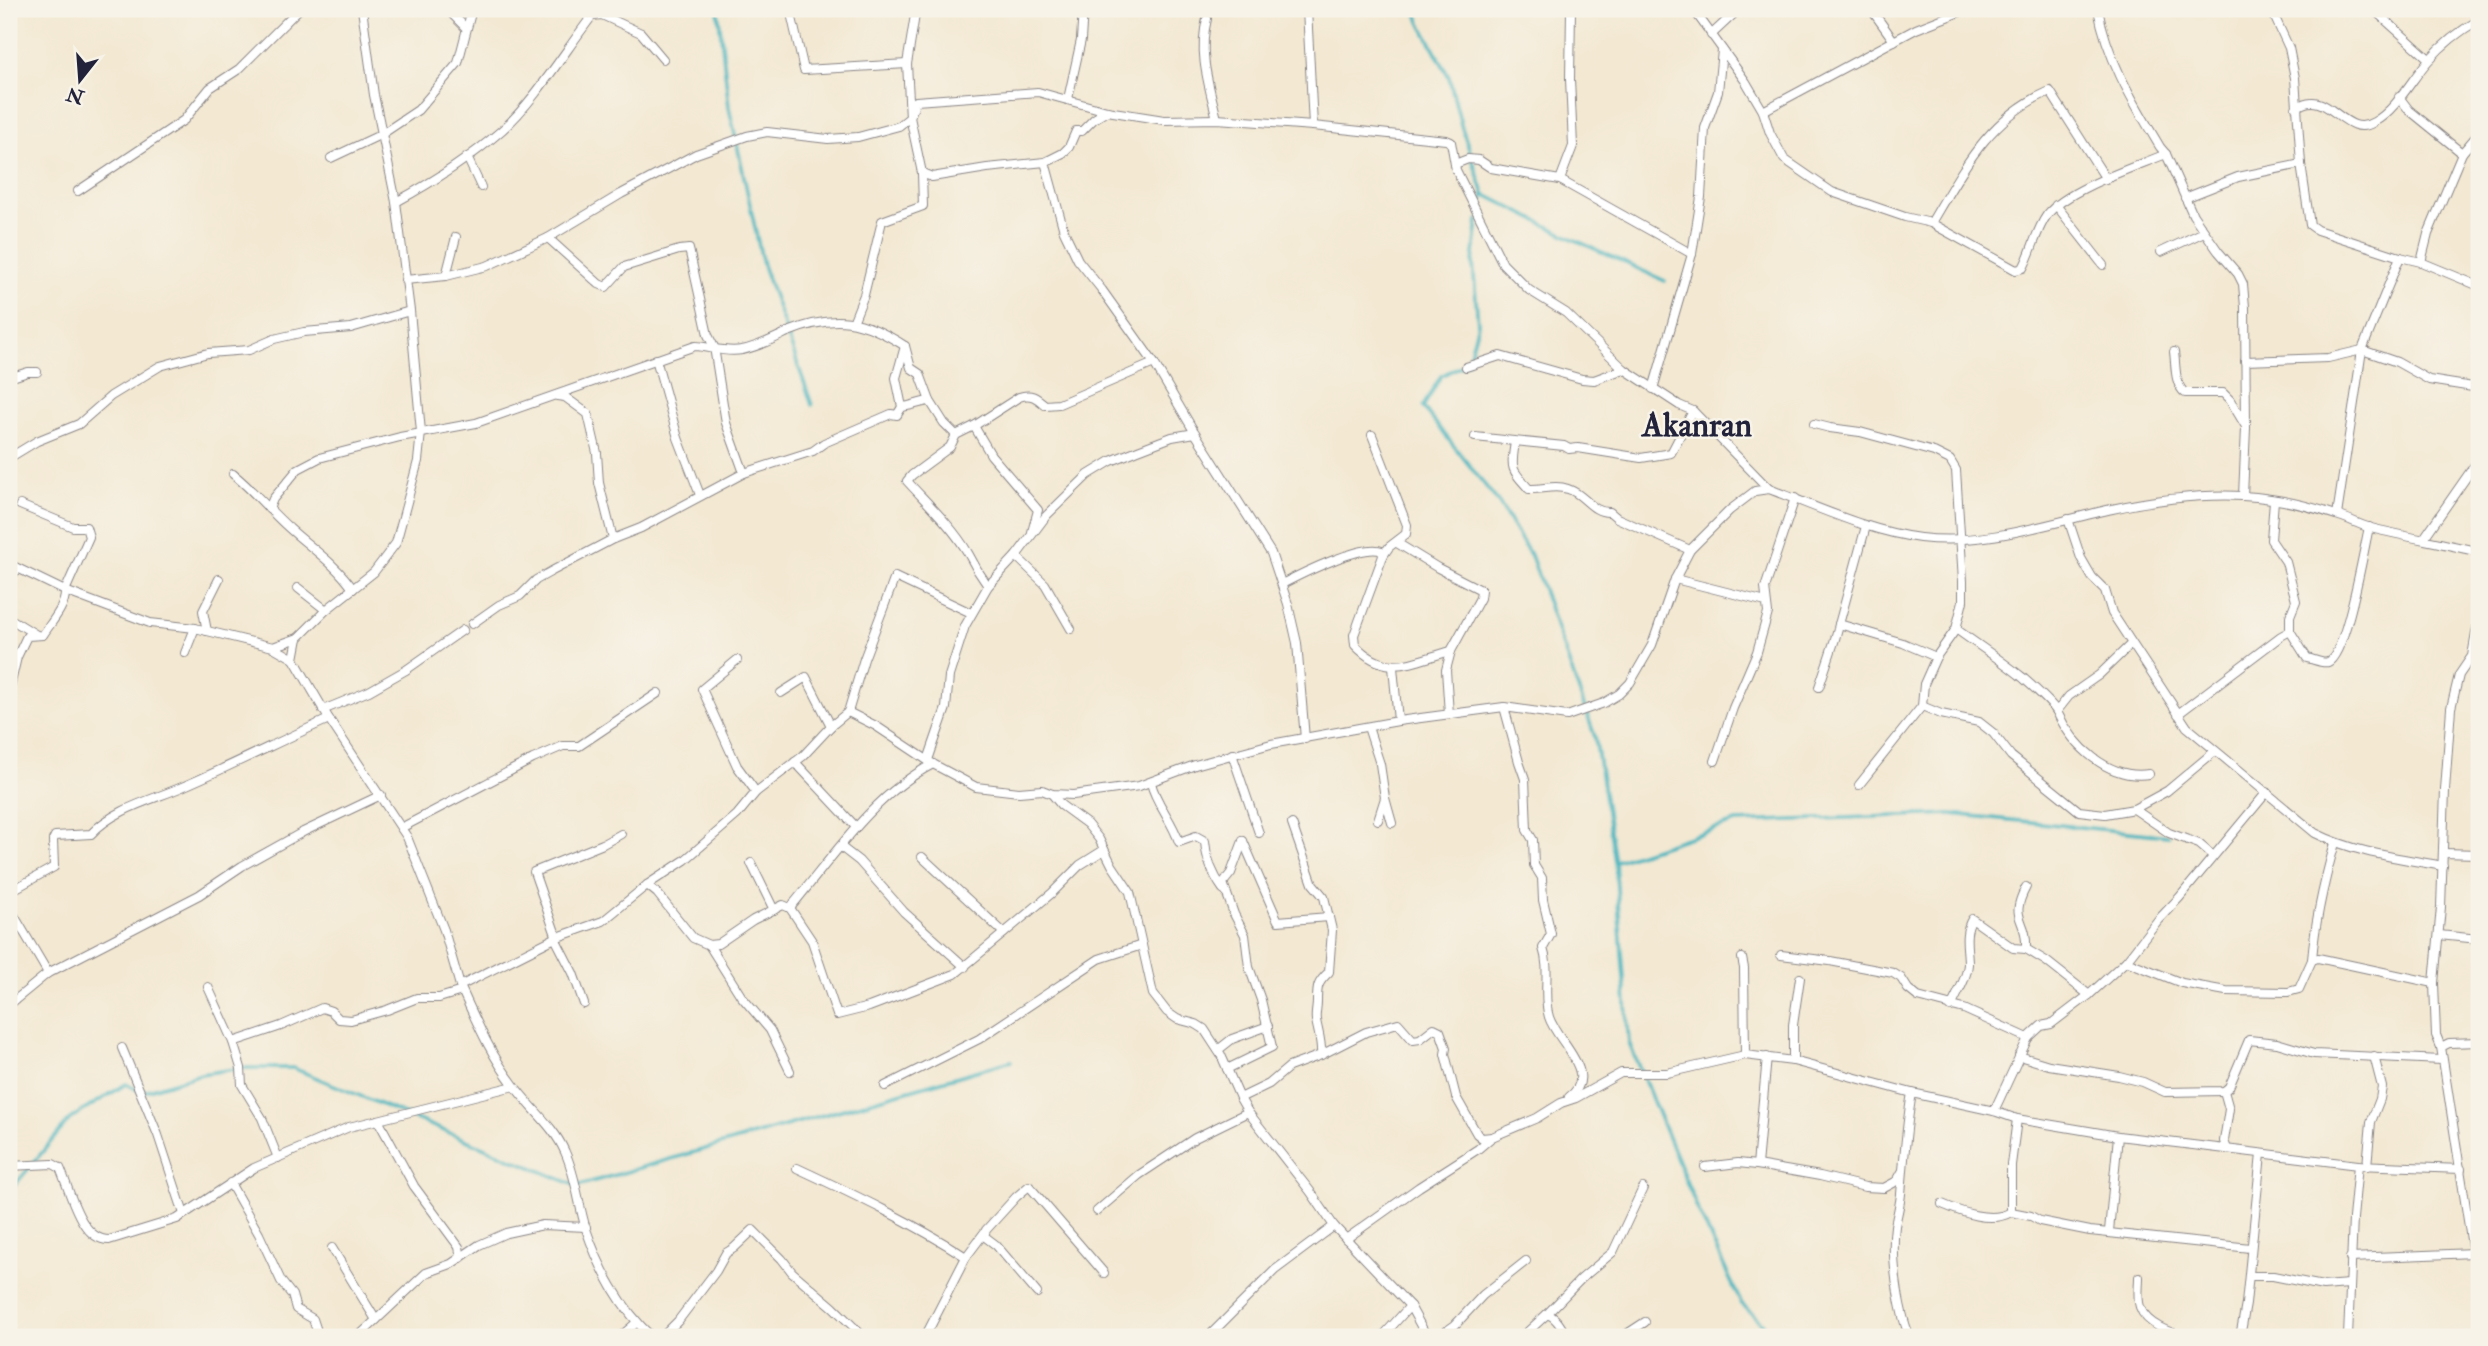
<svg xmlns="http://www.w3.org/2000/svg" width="2488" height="1346" viewBox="0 0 2488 1346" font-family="'IM FELL Double Pica',serif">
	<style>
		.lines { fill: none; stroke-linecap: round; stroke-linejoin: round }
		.stream { stroke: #46b5bf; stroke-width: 3.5 }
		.street-casing { stroke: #8a8586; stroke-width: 10 }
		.street { stroke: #fff; stroke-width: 8 }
		.labels { text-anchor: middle; stroke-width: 5; stroke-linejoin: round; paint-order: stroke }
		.quarter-label { font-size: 33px; font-weight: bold; fill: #22223b; stroke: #f7f3e8 }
	</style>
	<rect width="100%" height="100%" fill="#f7f3e8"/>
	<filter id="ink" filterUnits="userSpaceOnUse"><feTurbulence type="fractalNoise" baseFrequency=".0143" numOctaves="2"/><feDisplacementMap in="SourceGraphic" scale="14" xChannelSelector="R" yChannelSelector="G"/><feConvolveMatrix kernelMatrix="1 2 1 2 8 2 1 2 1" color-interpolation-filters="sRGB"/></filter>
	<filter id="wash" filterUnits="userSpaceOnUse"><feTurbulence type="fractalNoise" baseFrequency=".00686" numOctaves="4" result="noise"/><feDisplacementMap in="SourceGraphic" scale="28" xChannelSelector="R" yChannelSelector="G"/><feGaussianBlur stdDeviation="1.57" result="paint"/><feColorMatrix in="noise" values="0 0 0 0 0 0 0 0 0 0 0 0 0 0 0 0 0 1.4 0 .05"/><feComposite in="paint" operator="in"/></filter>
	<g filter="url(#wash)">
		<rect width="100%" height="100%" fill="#f3e8d2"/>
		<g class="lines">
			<g class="stream">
				<path d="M718 9 729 107 763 265 812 405"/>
				<path d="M1416 9 1420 22 1449 77 1461 125 1484 194 1480 213"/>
				<path d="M1484 194 1573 239 1665 281"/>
				<path d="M1478 220 1473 263 1478 324 1468 362 1441 376 1423 407 1499 503 1532 558 1595 737 1615 862 1629 1043 1698 1210 1741 1303 1776 1337"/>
				<path d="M1616 861 1736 822 1951 814 2168 836"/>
				<path d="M9 1188 14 1186 70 1119 126 1084 142 1092 201 1074 241 1068H293L577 1186 1011 1061"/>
			</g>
		</g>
	</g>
	<g filter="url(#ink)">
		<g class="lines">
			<defs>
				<g id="street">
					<path d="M362 9 374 95 396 202 410 311 421 432 418 461 396 543 374 572 326 610 298 638 294 659 329 719 407 837 444 930 460 986"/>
					<path d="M447 9 466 28"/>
					<path d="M790 9 804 70 907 64"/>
					<path d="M1307 9 1313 126"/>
					<path d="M1690 9 1696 13 1746 82 1763 111 1770 133 1784 159 1832 192 1905 217 1931 223 2016 270 2023 268C2032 252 2036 230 2047 215 2067 189 2135 167 2166 154"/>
					<path d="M1871 9 1894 41"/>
					<path d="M2098 9C2107 60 2134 103 2160 147L2166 154 2193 215 2218 251 2238 274 2243 284 2245 307 2246 428 2243 496"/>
					<path d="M2271 9 2289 48 2295 78 2301 164 2310 225 2317 230 2400 257 2421 262 2479 286"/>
					<path d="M2373 9 2429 59"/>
					<path d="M1207 19C1198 54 1209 85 1217 119"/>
					<path d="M1711 35 1739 9"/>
					<path d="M2399 97 2409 110 2462 153"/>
					<path d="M1068 99 1081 40 1083 9"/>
					<path d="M2296 108C2328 84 2344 141 2374 122 2397 109 2411 80 2428 61 2442 45 2461 30 2479 20"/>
					<path d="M1763 111 1916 29 1967 9"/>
					<path d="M467 157 481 187"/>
					<path d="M331 158 382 134 418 110 458 63 472 9"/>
					<path d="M1045 162 1064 231 1078 260 1102 290 1154 363 1195 433 1271 553 1288 604 1297 643 1305 739"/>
					<path d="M1455 164 1468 159 1479 160 1491 168 1560 180 1692 254"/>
					<path d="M922 173 932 177 987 168 1045 162 1063 153 1069 147 1076 131H1082L1094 119 1107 111"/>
					<path d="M1560 180 1573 146 1570 79 1571 9"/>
					<path d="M78 191 184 120 210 88 239 69 299 9"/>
					<path d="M2185 198 2238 177 2301 164"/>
					<path d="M396 202C433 182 470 158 502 130 534 102 565 51 592 16L602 15 641 33 663 59"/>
					<path d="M2056 205 2103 265"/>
					<path d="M1931 223C1963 169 1989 117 2050 91L2106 179"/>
					<path d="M548 238 599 284 606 287 624 267 679 250 689 249 708 335 714 347 726 423 744 473"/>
					<path d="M2161 252 2204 232"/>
					<path d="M2421 262 2428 234 2462 153 2479 133"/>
					<path d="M446 276 456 237"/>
					<path d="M405 280 446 276 487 266 548 238 621 194 696 154 747 136 767 132 828 139 858 137 899 126 910 117 916 101 1038 92 1107 111 1164 120 1217 119 1313 126 1446 140 1451 142 1456 170 1503 264 1529 290 1566 313 1624 369 1679 405 1693 411 1769 489"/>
					<path d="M854 320 864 295 882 221 923 206 922 173 910 117 907 64 916 9"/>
					<path d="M2174 352C2176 365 2174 384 2185 393H2223L2230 400 2245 425"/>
					<path d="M656 359 678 438 700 495"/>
					<path d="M2245 361 2328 358 2362 350 2397 362 2429 380 2479 388"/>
					<path d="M1466 367 1500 356 1582 379 1594 380 1624 369"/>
					<path d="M9 378 28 372H37"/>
					<path d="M1653 389 1692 254 1701 197 1705 128 1718 92 1722 50"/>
					<path d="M557 396 565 397 588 414 597 453 599 483 613 539"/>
					<path d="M902 407 896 378 905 346"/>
					<path d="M1814 424 1830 428 1860 432 1934 452 1950 460 1956 470 1963 581V601L1956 629 1936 657 1924 684 1922 706 1859 785"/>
					<path d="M974 426 991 455 1038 510 1032 532"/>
					<path d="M1372 435 1407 525 1406 534 1389 547 1383 556 1354 635 1355 645C1387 679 1412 661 1451 651"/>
					<path d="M1475 437 1564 446 1569 449 1578 448 1641 458 1671 453 1693 411"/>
					<path d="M1515 442C1511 469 1510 468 1529 489 1543 490 1554 484 1568 489 1585 494 1591 513 1610 512L1617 518 1690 550"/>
					<path d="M9 458 37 441 79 424 111 396 160 366 208 353 249 350 274 339 304 332 351 328 410 311"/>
					<path d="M233 474C253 490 269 510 289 528 311 548 336 564 353 589"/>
					<path d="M2274 500 2271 540 2286 562 2296 601 2290 616V631L2307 658C2313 659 2323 664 2328 662 2346 655 2364 549 2369 527"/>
					<path d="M269 509 273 499 298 469 319 458 400 437 476 423 695 346C712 347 724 353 742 350 758 347 773 339 788 332 835 313 863 319 905 346L911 368 920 374 930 401 944 423 956 435"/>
					<path d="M2337 515 2362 350 2400 257"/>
					<path d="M2068 519 2081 558 2092 577 2105 590 2112 613 2187 727 2315 833C2355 853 2400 858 2443 866"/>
					<path d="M2424 538 2479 459"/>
					<path d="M1397 543 1438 568 1481 590 1480 598 1451 651 1446 670 1449 714"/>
					<path d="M1016 556 1045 584 1071 629"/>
					<path d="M9 564 65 591 150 623 195 628 273 647 294 659"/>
					<path d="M9 577 18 569"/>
					<path d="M1675 579 1766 602"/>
					<path d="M1282 584C1301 574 1363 543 1382 551L1383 556"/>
					<path d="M988 586C980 575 974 565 968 553 952 526 928 504 907 481L912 475 950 447 956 435 974 426 1019 397C1031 393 1036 397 1045 405L1059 404 1154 363"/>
					<path d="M298 588 326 610"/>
					<path d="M2479 616 2472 656 2459 675 2451 708 2445 790 2441 907 2434 983 2436 1035 2441 1047 2479 1291"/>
					<path d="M9 618 35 634"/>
					<path d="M472 624 499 605 520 596 536 580 552 571 613 539 641 528 744 473 813 451 824 443 891 414 897 415 902 407C912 406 920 402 930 401"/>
					<path d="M1839 624 1903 643 1936 657"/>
					<path d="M1956 629C1978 645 2001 660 2022 677 2031 685 2052 703 2057 712 2073 746 2108 780 2149 774"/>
					<path d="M207 631 203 611 219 579"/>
					<path d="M273 647 298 638"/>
					<path d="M185 653 195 628"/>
					<path d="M737 660 702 689 737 766 756 792"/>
					<path d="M1393 667 1398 721"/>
					<path d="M1819 687 1835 639 1866 526"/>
					<path d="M9 691 17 657 27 636 43 635C51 622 66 607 65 591L89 537 86 527H73L20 505"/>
					<path d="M781 693 806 677 831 726"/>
					<path d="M1922 706 1941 714 1979 722 1993 733 2011 756 2079 811 2105 814 2134 809 2167 791 2215 751"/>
					<path d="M1504 707 1519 762 1525 779 1527 830 1533 840 1534 865 1542 878 1543 900 1551 934 1543 948C1551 971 1542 994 1549 1017 1556 1041 1601 1074 1569 1097"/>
					<path d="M323 710 369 691 406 670 463 630"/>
					<path d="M2057 711 2069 696 2099 675 2131 644"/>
					<path d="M848 712 864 659 895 577 969 612"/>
					<path d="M2178 714 2281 636 2290 631"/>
					<path d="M1368 727 1380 764 1385 798 1392 823"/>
					<path d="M1232 754 1259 833"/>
					<path d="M928 760 946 708 949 676 965 626 988 586 1016 556 1046 516 1088 475 1111 461 1138 450 1172 437 1195 433"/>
					<path d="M1715 761 1733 708 1757 652 1768 613 1765 588 1795 498"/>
					<path d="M795 762 856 827"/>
					<path d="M1151 783C1156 804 1172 820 1179 842L1196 836 1205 841C1206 859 1213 875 1223 889"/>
					<path d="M1052 794 1061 805 1087 824 1099 839 1112 865 1130 892 1153 994 1167 1012 1177 1019 1196 1024 1204 1029 1221 1055 1240 1098 1248 1112 1310 1191 1334 1226 1410 1306 1427 1337"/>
					<path d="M2134 809 2169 833 2199 844 2213 856"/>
					<path d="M1378 820 1385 798"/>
					<path d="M1292 824 1313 884 1324 897 1332 930 1329 972C1317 983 1317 987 1317 1002 1317 1008 1315 1014 1316 1020 1318 1032 1322 1042 1321 1055"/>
					<path d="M401 828 533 759 563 746H579L658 693"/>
					<path d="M1243 841 1278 921 1329 917"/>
					<path d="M841 847 859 861 904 912 965 967"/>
					<path d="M2443 853 2479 854"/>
					<path d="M922 857 1004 933"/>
					<path d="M751 863 774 910"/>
					<path d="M647 885 657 893 693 938 709 945 741 996 770 1030 790 1071"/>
					<path d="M2026 887C2008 921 2028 917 2026 949"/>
					<path d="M9 892 54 867 53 840 55 836 91 834C114 809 152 800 182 787 231 766 280 741 329 719"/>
					<path d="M9 907 48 973"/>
					<path d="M790 908 812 941 837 1015 869 1007 955 974 1052 893 1080 865 1104 850"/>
					<path d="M2439 935 2479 939"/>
					<path d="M555 938 573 973 584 1004"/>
					<path d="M557 938 534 872 603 844 621 834"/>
					<path d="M709 945 718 944 753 920 783 905 790 908C833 857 873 795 933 764"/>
					<path d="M1781 955 1830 961 1893 973 1901 978 1908 989 1918 997 1964 1009 2028 1038"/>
					<path d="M1742 958 1744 968 1745 1055"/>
					<path d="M2312 960C2315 919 2324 882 2335 843"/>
					<path d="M2126 961 2182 983 2226 991 2288 992 2299 989 2312 960 2318 958 2434 983"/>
					<path d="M208 987 233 1042 241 1068 242 1085 262 1118 278 1158"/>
					<path d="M9 1005 48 973 199 895 242 866 303 832 381 795"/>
					<path d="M1951 1007C1957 994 1967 978 1968 964 1968 948 1963 934 1972 919L2013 948 2026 949 2046 961 2089 995"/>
					<path d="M233 1042 281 1026 322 1008 331 1011 339 1019 351 1020 387 1010 417 998H439L462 991"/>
					<path d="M2441 1047 2449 1043 2479 1042"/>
					<path d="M122 1048 158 1135 184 1214"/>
					<path d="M1218 1050 1232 1039 1268 1026"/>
					<path d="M2019 1056 2049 1065 2119 1076 2143 1082 2165 1092 2224 1091 2229 1087 2249 1040 2277 1043 2314 1054 2442 1060"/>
					<path d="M1793 1061V1025L1800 978"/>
					<path d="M1227 1069 1272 1047 1261 1000 1249 967 1245 935 1234 914 1223 883 1231 873 1243 841"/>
					<path d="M885 1086 979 1039 1099 959 1142 945"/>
					<path d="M2224 1091 2229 1109 2224 1141 2227 1149"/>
					<path d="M1240 1098 1269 1084 1289 1067 1321 1055 1366 1032 1398 1023 1413 1040 1420 1039 1434 1028 1440 1031 1446 1048 1445 1054 1456 1097 1477 1134 1482 1138 1492 1137"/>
					<path d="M1994 1111 2028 1038 2041 1026 2051 1024 2089 995 2126 961 2158 920 2179 898 2267 792"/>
					<path d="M378 1120 514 1086"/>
					<path d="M1757 1165 1767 1057"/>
					<path d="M9 1166 53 1164 60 1168C70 1190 80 1240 109 1240L177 1219 254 1168 349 1127 378 1120 414 1186 459 1247 461 1258"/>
					<path d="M2367 1166 2371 1122 2380 1099 2382 1087 2374 1056"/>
					<path d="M1705 1167 1738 1163 1757 1165 1820 1176 1865 1187 1884 1188 1897 1181 1902 1172"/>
					<path d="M797 1168C855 1195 912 1222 966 1257"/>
					<path d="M230 1183 259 1234 281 1281 292 1295 296 1309 313 1319 319 1337"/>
					<path d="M1942 1204C1961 1212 1991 1224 2011 1212L2031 1216 2040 1221 2090 1231 2250 1248"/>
					<path d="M1097 1211 1139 1175 1195 1138 1248 1112"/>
					<path d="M2011 1212V1165L2017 1119"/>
					<path d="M2109 1231 2118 1136"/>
					<path d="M1346 1239 1419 1187 1478 1149 1492 1137 1537 1118 1561 1103 1576 1098 1621 1073H1667L1745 1055 1793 1061 1912 1093 1994 1111 2017 1119 2118 1136 2358 1165 2461 1169"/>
					<path d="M332 1248 376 1320"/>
					<path d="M2350 1258 2474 1253"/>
					<path d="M2249 1276H2273L2323 1286 2349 1284"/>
					<path d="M2139 1277C2139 1286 2137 1298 2140 1307 2146 1325 2172 1334 2188 1337"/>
					<path d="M1037 1293 996 1245 984 1236 986 1230 1016 1197 1029 1186 1104 1273"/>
					<path d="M1547 1314 1581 1279 1613 1252 1643 1188"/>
					<path d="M358 1337 426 1273 451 1264 479 1245 506 1233 543 1225 586 1227"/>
					<path d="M620 1337 636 1323"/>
					<path d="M652 1337C621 1309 599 1268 586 1229 578 1203 576 1176 565 1152 554 1126 529 1107 513 1084 490 1054 476 1020 460 986L555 938 603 921 647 885 685 860 737 815 756 792 803 756 831 726 848 712 876 726 933 764 976 787 1019 792 1042 790 1052 794 1073 795 1139 786 1195 765 1271 744 1398 721 1504 707 1567 716 1604 703 1619 694 1630 683 1652 645 1675 579 1690 550 1730 510 1755 491 1769 489C1818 507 1867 531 1920 538 1985 546 2049 523 2112 509 2154 500 2200 494 2243 496 2275 498 2307 505 2336 515 2348 518 2359 525 2371 528 2407 537 2443 543 2479 552"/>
					<path d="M662 1337 678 1321 716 1271 726 1253 734 1248 753 1230 782 1259 792 1272 833 1307 864 1337"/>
					<path d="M925 1337 966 1257 984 1233"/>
					<path d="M1208 1337 1275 1270 1334 1226"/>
					<path d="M1382 1337 1410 1306"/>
					<path d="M1438 1337 1455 1325 1483 1295 1526 1261"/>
					<path d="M1522 1337 1547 1314C1557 1317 1562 1329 1567 1337"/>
					<path d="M1622 1337 1645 1322"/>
					<path d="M1910 1337C1898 1310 1891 1256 1895 1226 1897 1215 1900 1205 1901 1194 1904 1160 1906 1127 1912 1093"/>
					<path d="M2240 1337 2246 1304 2261 1154"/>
					<path d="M2348 1337 2353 1218 2358 1165"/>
				</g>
			</defs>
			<use href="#street" class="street-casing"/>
			<use href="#street" class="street"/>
		</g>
	</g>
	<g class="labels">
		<g class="quarter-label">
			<text x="1697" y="436">Akanran</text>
		</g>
	</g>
	<rect width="2488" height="1346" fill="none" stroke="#f7f3e8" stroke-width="35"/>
	<g transform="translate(80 80) rotate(197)" stroke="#f7f3e8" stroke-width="5" paint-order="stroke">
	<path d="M0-5L12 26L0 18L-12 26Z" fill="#22223b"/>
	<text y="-10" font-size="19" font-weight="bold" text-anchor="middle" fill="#22223b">N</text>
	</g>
</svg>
